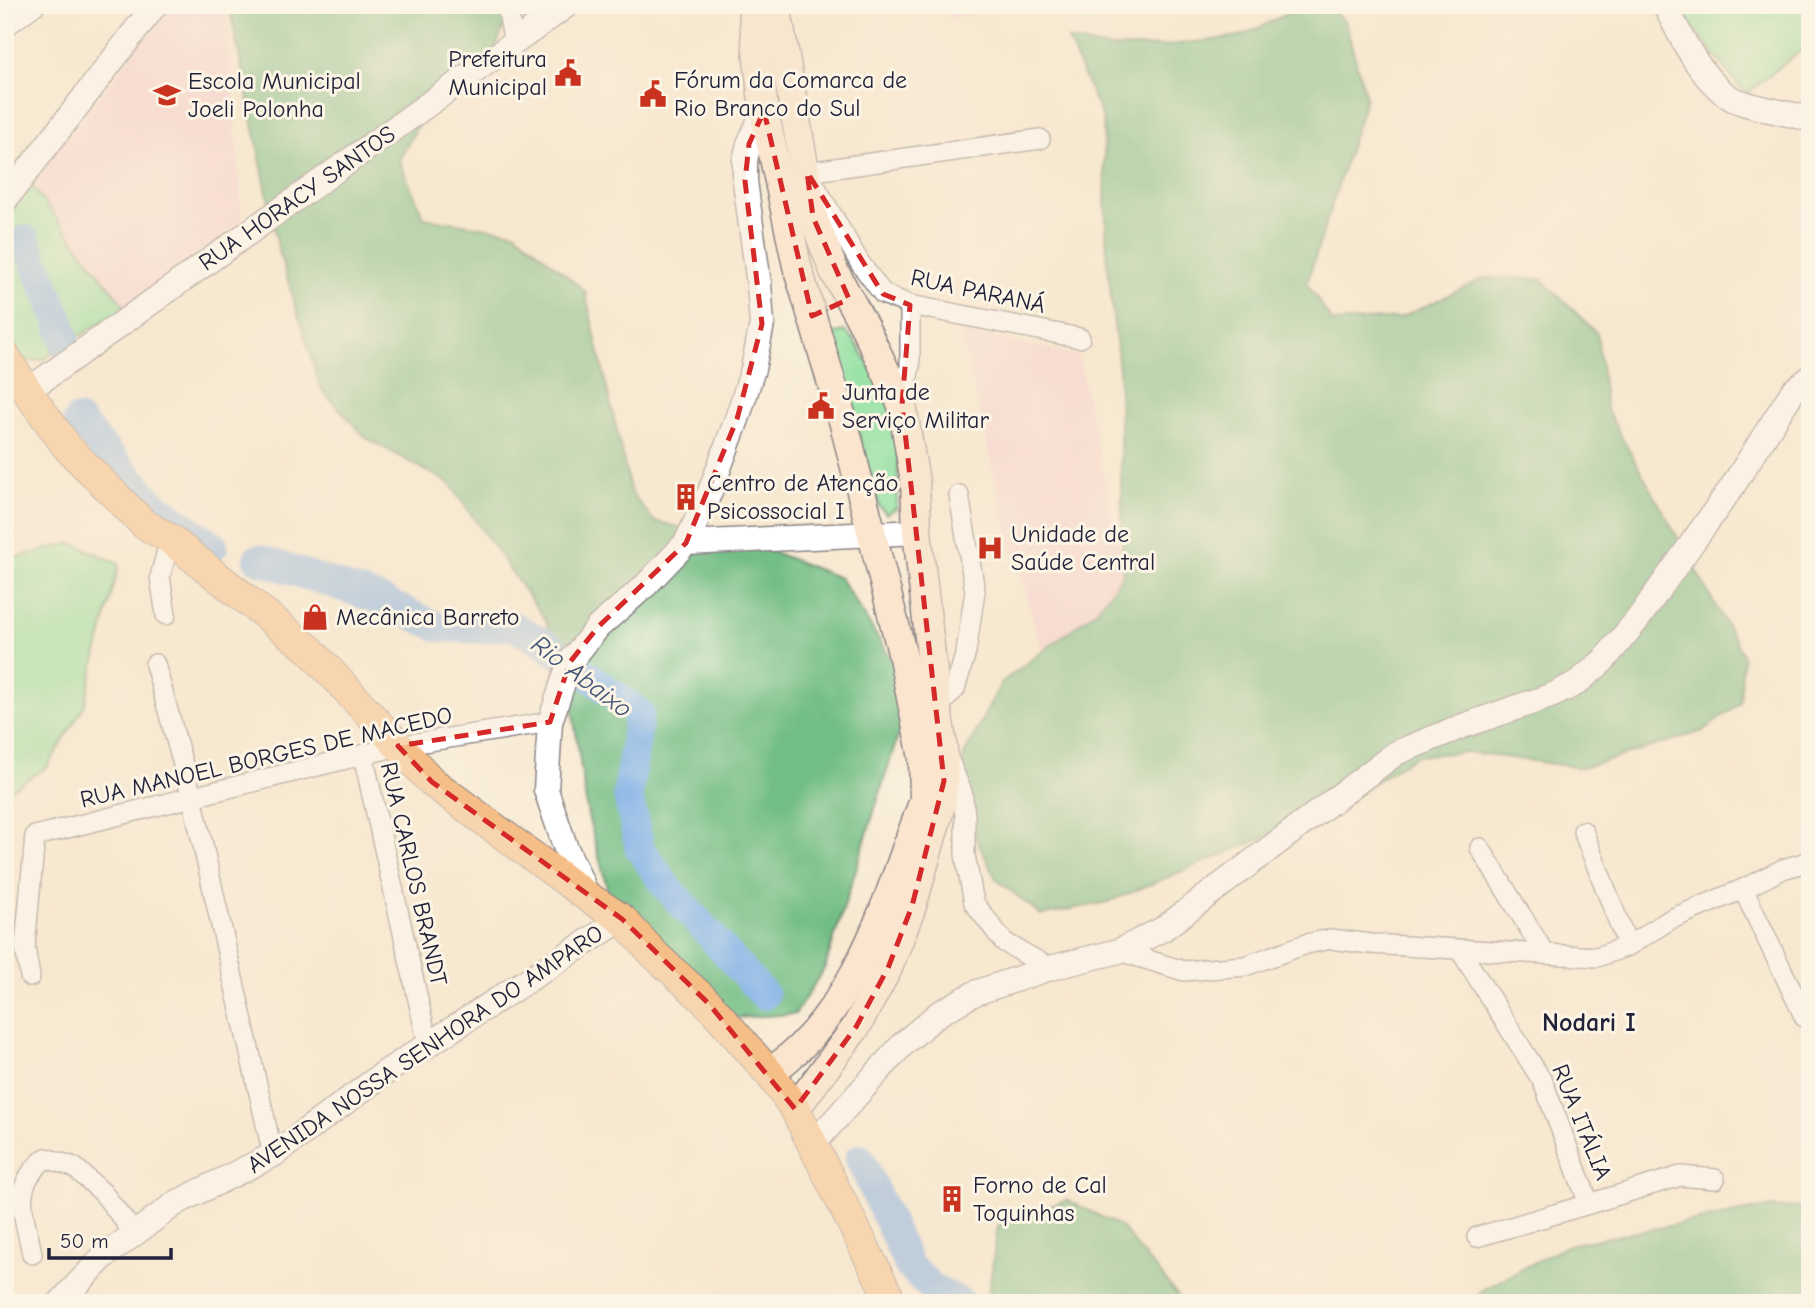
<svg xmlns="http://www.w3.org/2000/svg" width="1815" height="1308" viewBox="0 0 1815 1308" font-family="'Comic Neue',sans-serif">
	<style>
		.built { fill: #f7cfd2 }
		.green { fill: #8fe0a0; stroke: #58816e; stroke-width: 2 }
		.forest { fill: #73be86; stroke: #4a7060; stroke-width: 2 }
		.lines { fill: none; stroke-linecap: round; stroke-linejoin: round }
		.river { stroke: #7baee7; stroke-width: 30 }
		.minor-casing { stroke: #8c8586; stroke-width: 22 }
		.tertiary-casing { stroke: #8c8586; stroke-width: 27 }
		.secondary-casing { stroke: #8c8586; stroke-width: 31 }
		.primary-casing { stroke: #8c8586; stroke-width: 32 }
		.minor { stroke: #fff; stroke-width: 19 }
		.tertiary { stroke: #fff; stroke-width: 24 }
		.secondary { stroke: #fbe5cf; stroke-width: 28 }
		.primary { stroke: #f6be87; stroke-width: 30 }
		.marked { fill: none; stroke: #d62828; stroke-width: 5; stroke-dasharray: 14 9; stroke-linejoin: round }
		.labels { text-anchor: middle; stroke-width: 6; stroke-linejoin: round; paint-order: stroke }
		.poi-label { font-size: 24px; fill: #22223b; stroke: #fcf5e5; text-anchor: start }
		.street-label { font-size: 24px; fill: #22223b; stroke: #fcf5e5 }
		.water-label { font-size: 26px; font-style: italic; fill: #415377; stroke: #fcf5e5 }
		.neighbourhood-label { font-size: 26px; font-weight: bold; fill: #22223b; stroke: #fcf5e5 }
	</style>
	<rect width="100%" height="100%" fill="#fcf5e5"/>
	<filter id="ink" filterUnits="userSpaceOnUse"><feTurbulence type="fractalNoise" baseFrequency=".0143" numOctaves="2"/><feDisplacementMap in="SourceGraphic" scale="14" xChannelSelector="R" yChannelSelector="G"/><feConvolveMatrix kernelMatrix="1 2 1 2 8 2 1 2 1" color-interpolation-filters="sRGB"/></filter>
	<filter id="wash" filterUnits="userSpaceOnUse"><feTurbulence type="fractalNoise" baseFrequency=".00686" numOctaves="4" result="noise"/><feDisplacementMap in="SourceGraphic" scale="28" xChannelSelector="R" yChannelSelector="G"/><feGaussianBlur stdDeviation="1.57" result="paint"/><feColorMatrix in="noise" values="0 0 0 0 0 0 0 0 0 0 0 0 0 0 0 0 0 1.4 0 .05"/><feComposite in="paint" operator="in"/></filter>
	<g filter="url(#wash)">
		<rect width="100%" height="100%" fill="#f7e8d0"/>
		<g class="built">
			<path d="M171 5H227L242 221 125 307 31 185Z"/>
			<path d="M947 5H1020L950 18Z"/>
			<path d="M960 331 1078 355 1117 537 1150 662 1051 679 1007 529Z"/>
		</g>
		<g class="green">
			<path d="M1674 5H1810V43L1746 94Z"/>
			<path d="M31 185 125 307 42 360 25 361 17 357 5 336V219Z"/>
			<path d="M844 331C857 336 892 405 894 420 899 448 898 480 897 508L886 514 879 506 832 339 836 333Z"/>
			<path d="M72 543 119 564 84 706 47 767 5 793V556L13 558Z"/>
		</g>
		<g class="forest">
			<path d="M229 5H512L492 57 440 85 399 160 424 218 515 232 585 291 631 493 654 521 755 545 840 578 894 663 903 720 825 967 795 1014 733 1018 669 972 608 891 588 816 567 672 546 621 449 483 366 438 321 389 279 252Z"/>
			<path d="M1321 5H1325L1345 22 1366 97 1307 283 1332 322 1400 318 1485 278 1541 279 1597 333 1606 409 1743 655 1740 703 1703 731 1582 768 1467 752 1415 756 1335 808 1108 902 1041 915 996 879 959 803 964 755 1001 683 1097 610 1123 575 1119 370 1107 260 1103 119 1068 40 1110 48 1162 46 1220 39 1244 35 1287 14Z"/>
			<path d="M1067 1200 1120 1226 1184 1303H987L998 1225Z"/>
			<path d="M1768 1207 1810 1208V1303H1471L1484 1289 1568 1245Z"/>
		</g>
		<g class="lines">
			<g class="river">
				<path d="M25 240 59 320 66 345"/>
				<path d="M78 420 152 503 213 546"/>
				<path d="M258 559 376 598 438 627 482 629 511 625 548 646 639 713 628 795 640 849 666 886 764 995"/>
				<path d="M860 1159 909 1266 931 1287 961 1303"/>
			</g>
		</g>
	</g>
	<g filter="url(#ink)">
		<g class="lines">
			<defs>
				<g id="minor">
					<path d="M507 5 514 44"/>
					<path d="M5 27 35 5"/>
					<path d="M1040 139 807 172 860 263 883 294 910 305 1080 338"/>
					<path d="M902 405 910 366V305"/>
					<path d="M166 615 160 577 170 539"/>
					<path d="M155 664 192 797 273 1155"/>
					<path d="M937 708 955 689 966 652 975 591 959 495"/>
					<path d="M363 755 428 1044"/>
					<path d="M948 758 962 792 965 815V855L974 903 1004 942 1050 968"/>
					<path d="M1583 831 1628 946"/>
					<path d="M1480 848 1545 954"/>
					<path d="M1743 889 1805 1018 1810 1020"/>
					<path d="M1460 950 1543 1082 1589 1204 1680 1176 1715 1179"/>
					<path d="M1119 951 1184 971 1245 966 1306 944 1331 939 1370 944 1597 957 1628 946 1671 919 1743 889 1783 869 1810 861"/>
					<path d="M30 977 25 947 35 836 398 746 550 722"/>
					<path d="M1477 1237 1589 1204"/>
					<path d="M32 1254C25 1215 9 1187 46 1158L74 1167 103 1193 134 1233"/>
				</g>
				<g id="tertiary">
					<path d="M1665 5C1680 35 1701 80 1731 98 1744 106 1792 114 1810 119"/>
					<path d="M5 200 155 5"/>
					<path d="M27 391 567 5"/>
					<path d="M686 543 917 532"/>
					<path d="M588 897 565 846 546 790 550 722 570 662 598 627 646 585 686 543 710 492 737 419 753 369 762 324 759 284 745 181V160L749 144 764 111"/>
					<path d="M814 1143 903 1044 938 1014 975 993 1050 968 1119 951 1163 929 1396 753 1460 727 1553 695 1577 683 1603 661 1638 619 1732 487 1793 391 1810 378"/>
					<path d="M60 1303 103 1257 176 1203 273 1155 386 1072 622 919"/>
				</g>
				<g id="secondary">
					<path d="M752 5 764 111 797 266 844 424 903 657 923 758 924 800C887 897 859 1011 769 1073"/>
					<path d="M776 5 813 217 834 271 865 328 902 405 915 482 917 532 937 708 943 748 944 781 942 801 912 906 888 968 856 1027 795 1109"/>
				</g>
				<path id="primary" d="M5 356 27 391 68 448 144 524 170 539 310 650 432 782 588 897 622 919 655 955 709 1004 769 1073 795 1109 892 1303"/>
			</defs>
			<use href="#minor" class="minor-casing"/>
			<use href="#tertiary" class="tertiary-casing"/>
			<use href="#secondary" class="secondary-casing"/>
			<use href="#primary" class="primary-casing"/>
			<use href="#minor" class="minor"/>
			<use href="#tertiary" class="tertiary"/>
			<use href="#secondary" class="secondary"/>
			<use href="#primary" class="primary"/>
		</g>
	</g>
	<path d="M0 0H1815V1308H0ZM764 111 812 316 849 299 813 217 807 172 883 294 910 305 902 405 944 781 912 906 888 968 856 1027 795 1109 709 1004 622 919 432 782 398 746 550 722 570 662 598 627 686 543 737 419 762 324 745 181 749 144Z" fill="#f7e8d0" fill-opacity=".55" fill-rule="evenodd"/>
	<path class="marked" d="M764 111 812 316 849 299 813 217 807 172 883 294 910 305 902 405 944 781 912 906 888 968 856 1027 795 1109 709 1004 622 919 432 782 398 746 550 722 570 662 598 627 686 543 737 419 762 324 745 181 749 144Z"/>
	<defs>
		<symbol id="civic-bare" viewBox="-9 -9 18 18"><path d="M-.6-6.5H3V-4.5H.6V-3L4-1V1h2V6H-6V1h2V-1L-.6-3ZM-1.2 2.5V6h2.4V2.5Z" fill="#c8321e" stroke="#fcf5e5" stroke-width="2.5" paint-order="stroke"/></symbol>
		<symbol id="school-bare" viewBox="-9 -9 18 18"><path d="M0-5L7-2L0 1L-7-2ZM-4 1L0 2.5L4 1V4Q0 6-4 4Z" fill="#c8321e" stroke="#fcf5e5" stroke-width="2.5" paint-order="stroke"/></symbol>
		<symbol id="building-bare" viewBox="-9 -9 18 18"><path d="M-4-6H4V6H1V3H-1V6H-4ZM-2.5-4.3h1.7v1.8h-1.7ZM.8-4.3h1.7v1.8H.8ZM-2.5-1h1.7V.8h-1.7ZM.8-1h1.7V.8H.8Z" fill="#c8321e" stroke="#fcf5e5" stroke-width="2.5" paint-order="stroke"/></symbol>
		<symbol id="hospital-bare" viewBox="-9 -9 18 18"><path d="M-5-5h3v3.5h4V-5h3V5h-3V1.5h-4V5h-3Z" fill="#c8321e" stroke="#fcf5e5" stroke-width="2.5" paint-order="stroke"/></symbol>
		<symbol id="shop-bare" viewBox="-9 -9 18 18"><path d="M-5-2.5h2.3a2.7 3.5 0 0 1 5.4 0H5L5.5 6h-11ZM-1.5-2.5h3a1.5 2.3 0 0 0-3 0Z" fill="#c8321e" stroke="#fcf5e5" stroke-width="2.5" paint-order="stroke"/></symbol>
	</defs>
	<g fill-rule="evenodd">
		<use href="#civic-bare" x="549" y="54" width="38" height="38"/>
		<use href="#civic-bare" x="634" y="75" width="38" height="38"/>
		<use href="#school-bare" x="148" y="76" width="38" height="38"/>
		<use href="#civic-bare" x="802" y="387" width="38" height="38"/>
		<use href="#building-bare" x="667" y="478" width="38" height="38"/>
		<use href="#hospital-bare" x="971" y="529" width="38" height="38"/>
		<use href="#shop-bare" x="296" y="598" width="38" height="38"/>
		<use href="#building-bare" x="933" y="1180" width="38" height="38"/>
	</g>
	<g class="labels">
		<g class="poi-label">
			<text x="547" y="67" text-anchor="end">Prefeitura<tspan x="547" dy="28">Municipal</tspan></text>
			<text x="674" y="88">Fórum da Comarca de<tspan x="674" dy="28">Rio Branco do Sul</tspan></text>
			<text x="188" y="89">Escola Municipal<tspan x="188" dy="28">Joeli Polonha</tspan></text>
			<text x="842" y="400">Junta de<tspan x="842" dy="28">Serviço Militar</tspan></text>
			<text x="707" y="491">Centro de Atenção<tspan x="707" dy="28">Psicossocial I</tspan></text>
			<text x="1011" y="542">Unidade de<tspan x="1011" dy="28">Saúde Central</tspan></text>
			<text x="336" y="625">Mecânica Barreto</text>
			<text x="973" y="1193">Forno de Cal<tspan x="973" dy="28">Toquinhas</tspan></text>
		</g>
		<g class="street-label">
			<text transform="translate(297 198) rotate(-35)" y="8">RUA HORACY SANTOS</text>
			<text transform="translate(978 291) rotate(12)" y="8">RUA PARANÁ</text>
			<text transform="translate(266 757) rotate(-13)" y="8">RUA MANOEL BORGES DE MACEDO</text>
			<text transform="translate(414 874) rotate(77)" y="8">RUA CARLOS BRANDT</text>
			<text transform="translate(425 1049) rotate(-34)" y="8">AVENIDA NOSSA SENHORA DO AMPARO</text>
			<text transform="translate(1582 1122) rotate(68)" y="8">RUA ITÁLIA</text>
		</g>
		<g class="water-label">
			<text transform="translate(582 676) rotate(37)" y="9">Rio Abaixo</text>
		</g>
		<g class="neighbourhood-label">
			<text x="1589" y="1031">Nodari I</text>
		</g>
	</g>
	<rect width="1815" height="1308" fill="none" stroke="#fcf5e5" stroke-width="28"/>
	<path d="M49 1248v10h122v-10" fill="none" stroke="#22223b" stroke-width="3.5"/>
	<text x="60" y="1248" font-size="21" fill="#22223b" stroke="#fcf5e5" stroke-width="5" paint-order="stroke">50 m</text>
</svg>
